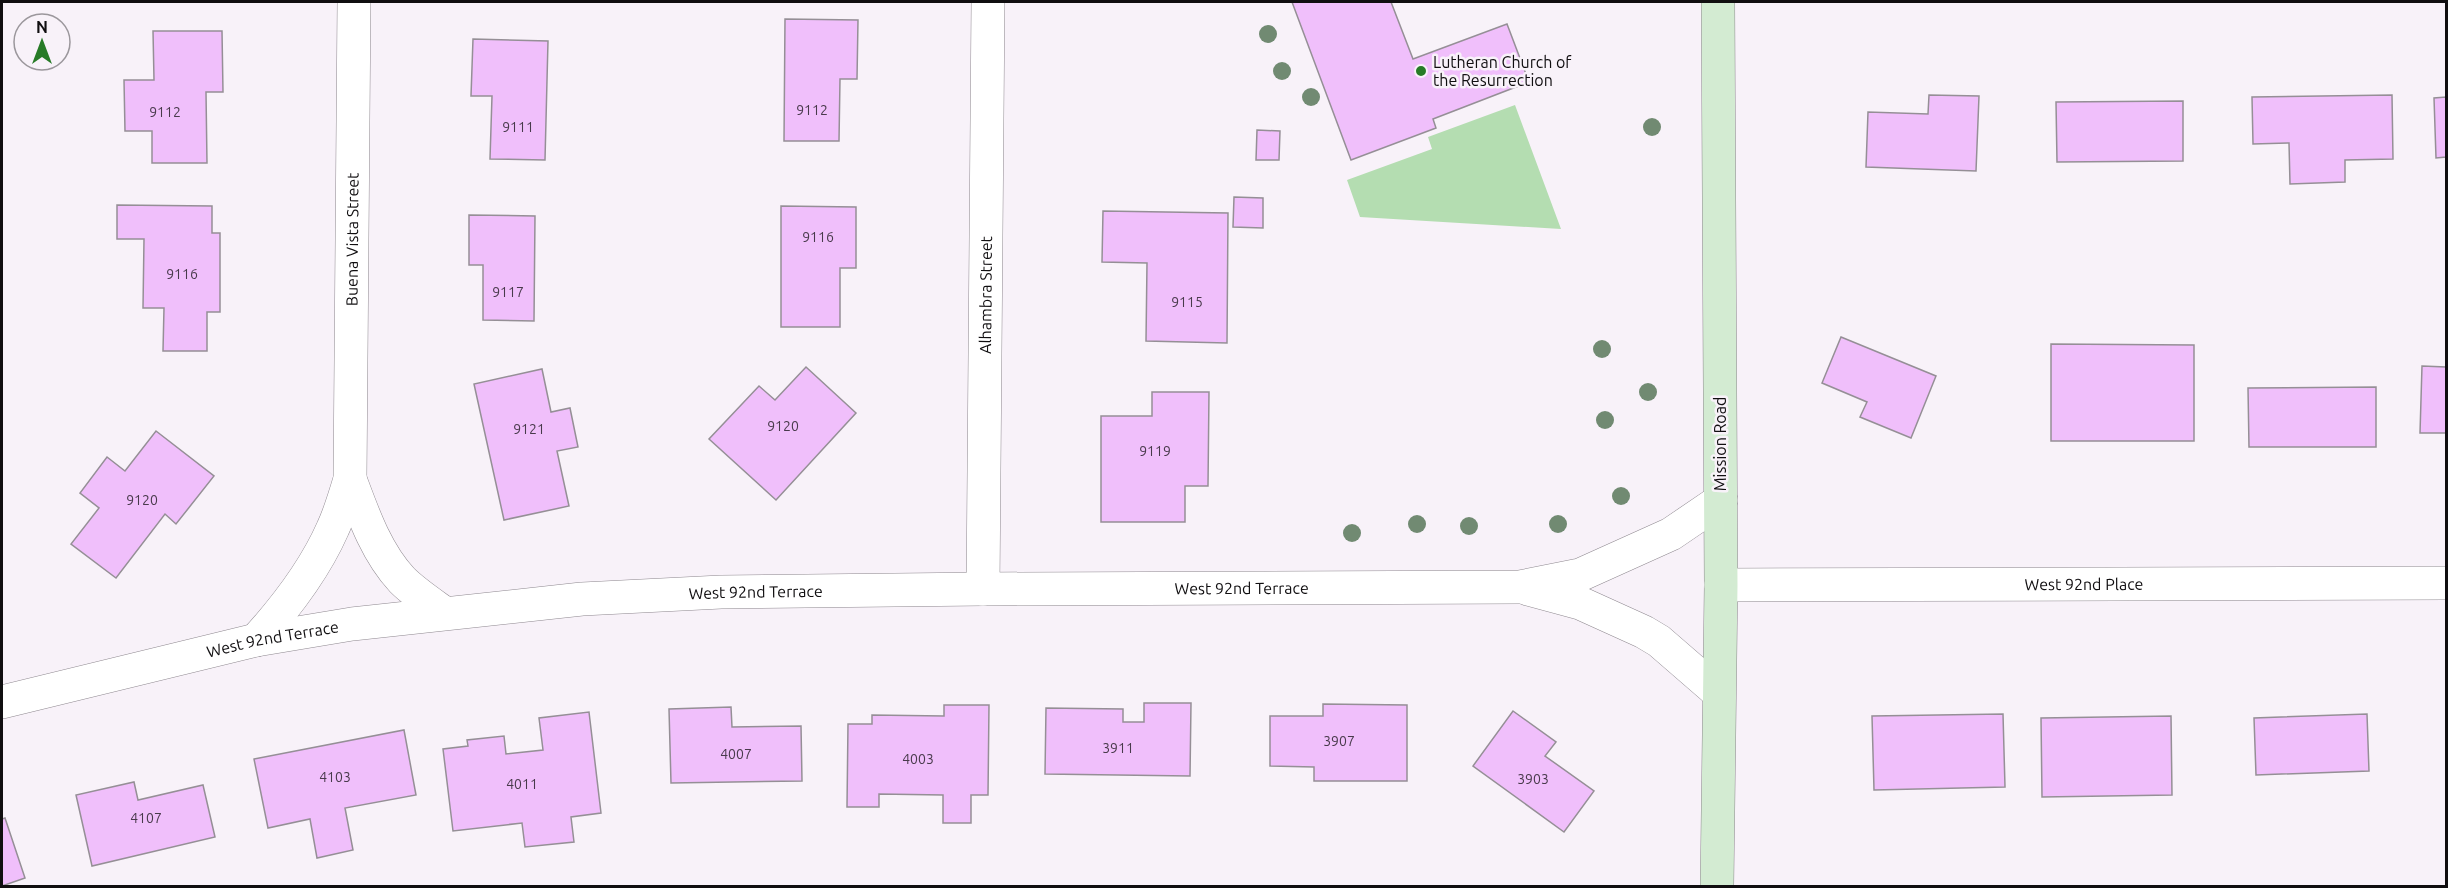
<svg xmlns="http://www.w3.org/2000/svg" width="2448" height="888" viewBox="0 0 2448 888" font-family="Ubuntu,sans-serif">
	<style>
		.green { fill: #b4ddb1 }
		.building { fill: #f0bffb; stroke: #958f96; stroke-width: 1.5 }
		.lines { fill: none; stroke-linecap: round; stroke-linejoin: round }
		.minor-casing { stroke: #8e888f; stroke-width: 34 }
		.secondary-casing { stroke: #8e888f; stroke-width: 34 }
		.minor { stroke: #fff; stroke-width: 33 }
		.secondary { stroke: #d3ebd2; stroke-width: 33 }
		.tree { fill: #718a72 }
		.poi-dot { fill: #277b27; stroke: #f8f2f9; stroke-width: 2 }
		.labels { text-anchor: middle; stroke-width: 5; stroke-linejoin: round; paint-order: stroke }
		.number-label { font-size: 14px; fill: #483a4b }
		.poi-label { font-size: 16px; fill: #100e10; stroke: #f8f2f9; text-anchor: start }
		.street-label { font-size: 16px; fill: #100e10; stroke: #f8f2f9 }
	</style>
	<rect width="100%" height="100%" fill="#f8f2f9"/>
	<path class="green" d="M1515 105 1561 229 1360 217 1347 180 1432 149 1428 137Z"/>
	<g class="building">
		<path d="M1292 2H1391L1413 59 1507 24 1529 82 1433 119 1436 128 1351 160Z"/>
		<path d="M785 19 858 20 857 79H840L839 141H784Z"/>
		<path d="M153 31H222L223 92H206L207 163H152V131H125L124 80H154Z"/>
		<path d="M473 39 548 41 545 160 490 159 492 96H471Z"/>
		<path d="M1929 95 1979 96 1976 171 1866 167 1868 112 1928 114Z"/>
		<path d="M2392 95 2393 159 2345 160V182L2290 184 2289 143 2253 144 2252 97Z"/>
		<path d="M2446 97V157L2436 158 2434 98Z"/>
		<path d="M2183 101V161L2057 162 2056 102Z"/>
		<path d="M1257 130 1280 131 1279 160H1256Z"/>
		<path d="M1234 197 1263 198V228L1233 227Z"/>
		<path d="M117 205 212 206V233H220V312H207V351H163L164 308H143L144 239H117Z"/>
		<path d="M781 206 856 207V268H840V327H781Z"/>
		<path d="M1103 211 1228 213 1227 343 1146 341 1147 263 1102 262Z"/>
		<path d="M469 215 535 216 534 321 483 320V265H469Z"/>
		<path d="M1841 337 1936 376 1911 438 1860 417 1867 402 1822 383Z"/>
		<path d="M2051 344 2194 345V441H2051Z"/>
		<path d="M2422 366 2446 367V433H2420Z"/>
		<path d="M806 367 856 413 776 500 709 439 759 386 775 400Z"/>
		<path d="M542 369 551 412 570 408 578 447 557 451 569 506 504 520 474 384Z"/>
		<path d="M2376 387V447H2249L2248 388Z"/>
		<path d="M1152 392H1209L1208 486H1185V522H1101V416H1152Z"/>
		<path d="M156 431 214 476 176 524 165 514 116 578 71 544 99 508 80 493 107 457 125 471Z"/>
		<path d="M1144 703H1191L1190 776 1045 774 1046 708 1123 709V722H1144Z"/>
		<path d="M1323 704 1407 705V781H1314V767L1270 766V716H1323Z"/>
		<path d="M944 705H989L988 795H971V823H943V795L879 794V807H847L848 724H872V715L944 716Z"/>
		<path d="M731 707 732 727 801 726 802 781 671 783 669 709Z"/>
		<path d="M1513 711 1556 742 1545 756 1594 791 1564 832 1473 766Z"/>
		<path d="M589 712 601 813 571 817 574 842 525 847 522 823 453 831 443 749 468 746 467 740 504 736 506 754 543 750 539 718Z"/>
		<path d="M2003 714 2005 787 1874 790 1872 716Z"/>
		<path d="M2367 714 2369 771 2256 775 2254 718Z"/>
		<path d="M2171 716 2172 795 2042 797 2041 718Z"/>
		<path d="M404 730 416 795 345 808 353 850 317 858 310 819 268 828 254 759Z"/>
		<path d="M134 782 138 800 203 785 215 837 92 866 76 795Z"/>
		<path d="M5 818 25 878 2 886V819Z"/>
	</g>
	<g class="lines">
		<defs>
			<g id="minor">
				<path d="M350 479C363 514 376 552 402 580 414 592 429 602 443 612"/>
				<path id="s1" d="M1721 585 2446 583"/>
				<path id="s2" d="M983 589 988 2"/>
				<path d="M1528 589 1580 603 1644 632 1659 641 1719 693"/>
				<path id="s3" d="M256 640C286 607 315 569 333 528 340 513 345 496 350 479L354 2"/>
				<path id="s4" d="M2 702 256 640 352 624 582 599 721 592 983 589 1520 587 1580 575 1671 534 1721 500"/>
			</g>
			<path id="secondary" d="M1717 886 1721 585 1718 2"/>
		</defs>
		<use href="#minor" class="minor-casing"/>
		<use href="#secondary" class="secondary-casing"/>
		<use href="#minor" class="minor"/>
		<use href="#secondary" class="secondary"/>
	</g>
	<g class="tree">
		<circle cx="1268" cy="34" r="9"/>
		<circle cx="1282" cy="71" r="9"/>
		<circle cx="1311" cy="97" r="9"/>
		<circle cx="1652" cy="127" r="9"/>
		<circle cx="1602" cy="349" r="9"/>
		<circle cx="1648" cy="392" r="9"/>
		<circle cx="1605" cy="420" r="9"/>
		<circle cx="1621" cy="496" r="9"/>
		<circle cx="1417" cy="524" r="9"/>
		<circle cx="1558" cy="524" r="9"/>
		<circle cx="1469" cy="526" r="9"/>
		<circle cx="1352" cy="533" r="9"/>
	</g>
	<circle class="poi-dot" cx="1421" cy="71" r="6"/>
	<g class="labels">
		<g class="number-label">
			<text x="812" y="115">9112</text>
			<text x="165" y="117">9112</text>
			<text x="518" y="132">9111</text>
			<text x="818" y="242">9116</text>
			<text x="182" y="279">9116</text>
			<text x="508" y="297">9117</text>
			<text x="1187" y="307">9115</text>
			<text x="783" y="431">9120</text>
			<text x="529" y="434">9121</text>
			<text x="1155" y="456">9119</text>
			<text x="142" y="505">9120</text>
			<text x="1339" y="746">3907</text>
			<text x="1118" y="753">3911</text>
			<text x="736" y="759">4007</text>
			<text x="918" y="764">4003</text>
			<text x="335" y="782">4103</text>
			<text x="1533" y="784">3903</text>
			<text x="522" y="789">4011</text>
			<text x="146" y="823">4107</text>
		</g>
		<g class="poi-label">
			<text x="1433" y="68">Lutheran Church of<tspan x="1433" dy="18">the Resurrection</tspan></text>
		</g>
		<g class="street-label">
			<text dy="6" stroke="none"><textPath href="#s3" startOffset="428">Buena Vista Street</textPath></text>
			<text dy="6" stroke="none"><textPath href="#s2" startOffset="294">Alhambra Street</textPath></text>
			<text transform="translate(1720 444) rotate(-90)" y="6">Mission Road</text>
			<text dy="6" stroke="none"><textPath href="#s1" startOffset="363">West 92nd Place</textPath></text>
			<text dy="6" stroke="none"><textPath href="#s4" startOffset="1250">West 92nd Terrace</textPath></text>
			<text dy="6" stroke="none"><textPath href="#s4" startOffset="764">West 92nd Terrace</textPath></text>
			<text dy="6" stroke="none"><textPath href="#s4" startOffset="278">West 92nd Terrace</textPath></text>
		</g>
	</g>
	<rect width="2448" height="888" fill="none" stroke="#100e10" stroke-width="6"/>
	<g transform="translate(42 42)"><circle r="28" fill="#f8f2f9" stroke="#9b979c" stroke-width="1.5"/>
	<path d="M0-4.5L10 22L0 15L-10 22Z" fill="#277b27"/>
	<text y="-9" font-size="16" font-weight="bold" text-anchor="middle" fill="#100e10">N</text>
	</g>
</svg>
